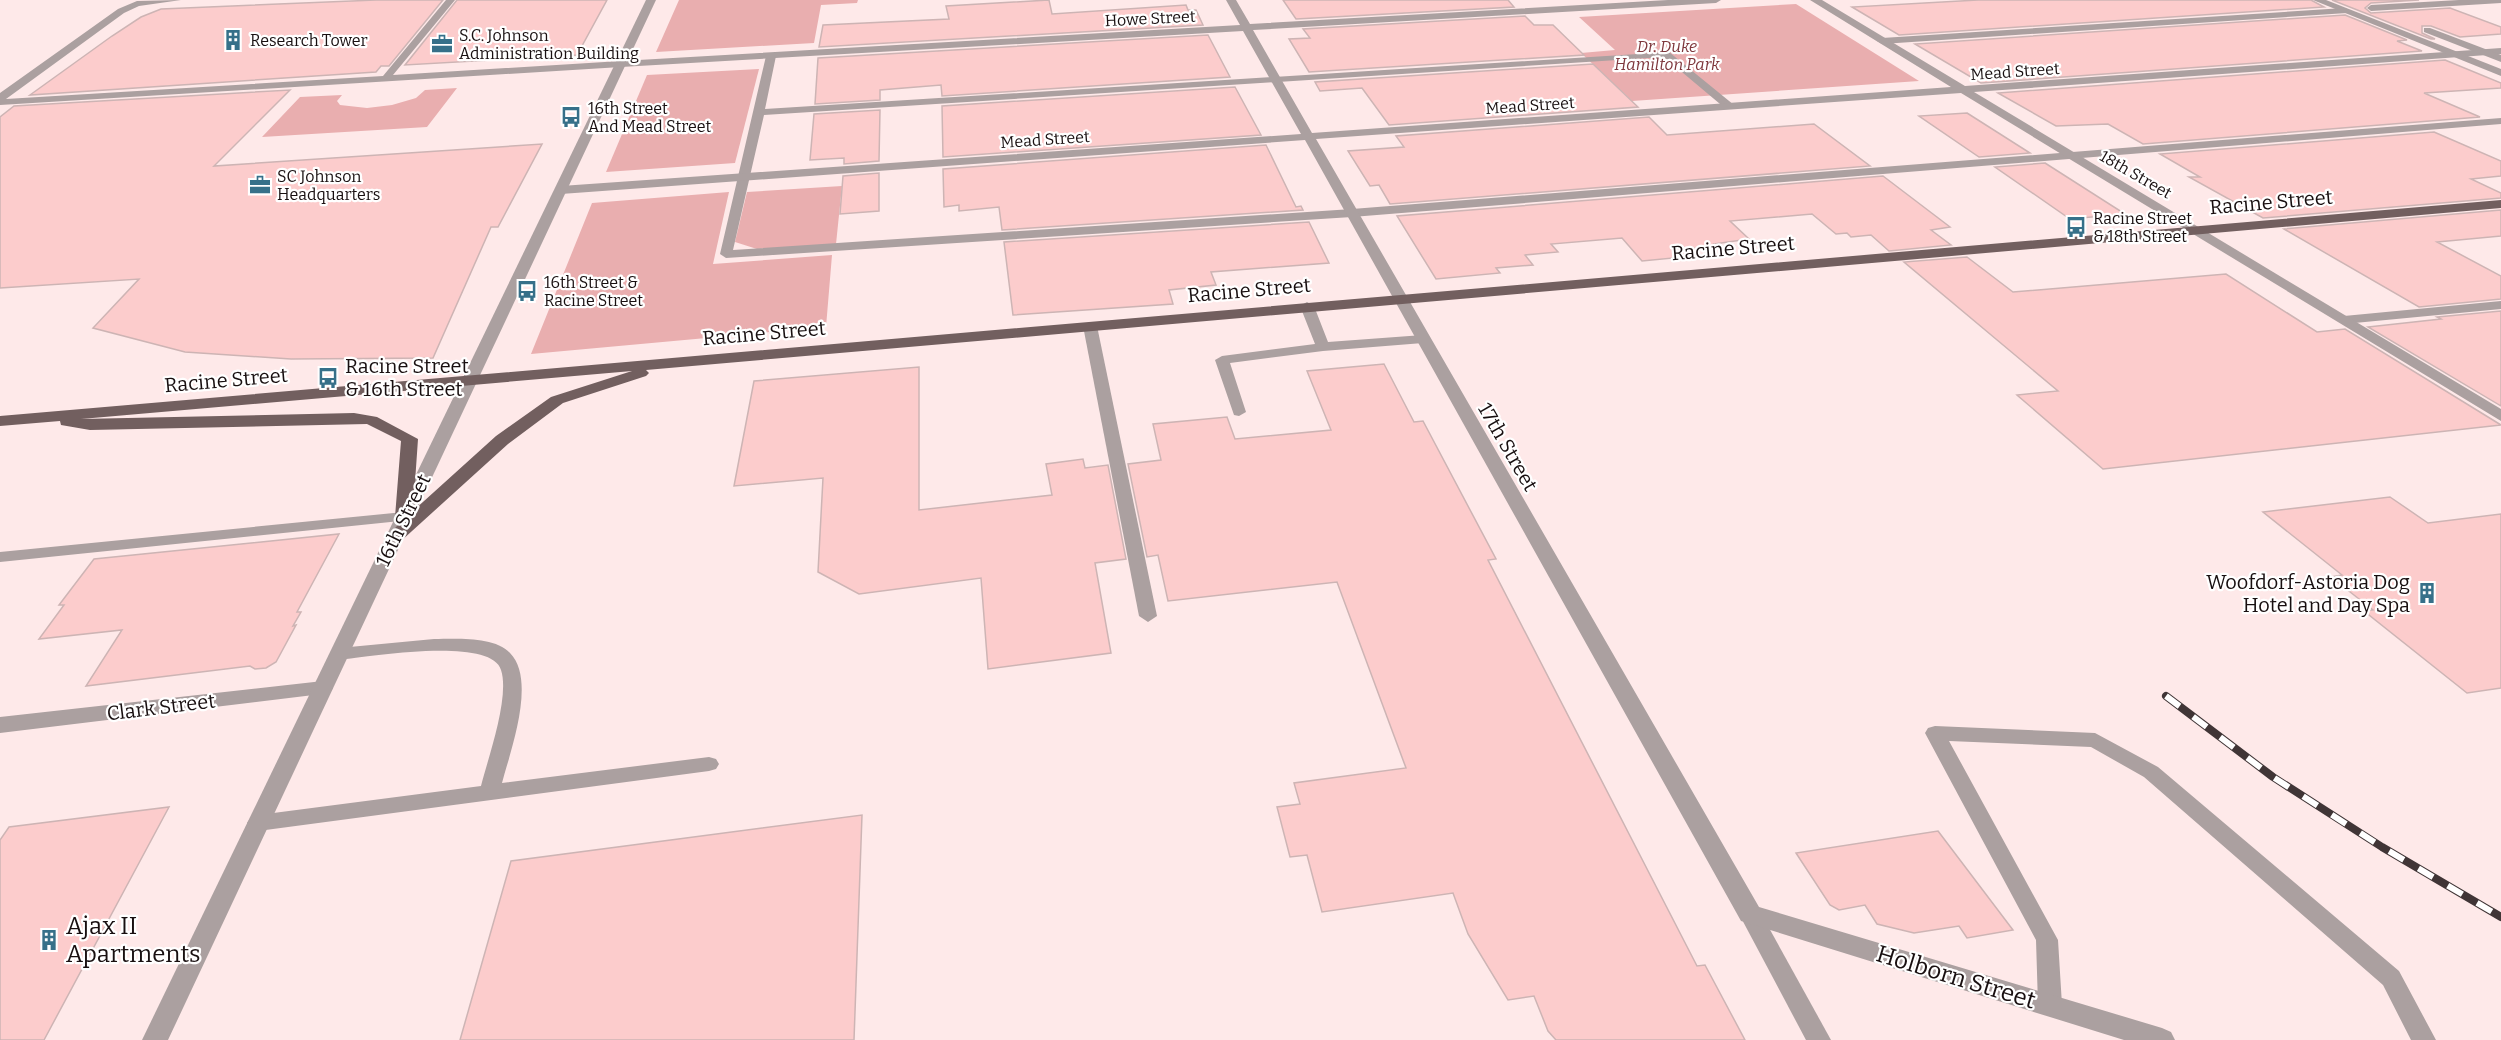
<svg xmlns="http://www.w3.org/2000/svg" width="2501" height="1040" viewBox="0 0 2501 1040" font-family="Bitter,serif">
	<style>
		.green { fill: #e9aeaf }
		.building { fill: #fccccc; stroke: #cdb4b4; stroke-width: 1.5 }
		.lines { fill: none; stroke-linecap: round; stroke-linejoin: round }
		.service { fill: #aba0a0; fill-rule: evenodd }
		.minor { fill: #aba0a0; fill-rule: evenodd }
		.tertiary { fill: #aba0a0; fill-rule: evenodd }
		.primary { fill: #725f5f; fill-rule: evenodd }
		.rail-casing { stroke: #403536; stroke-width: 8 }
		.rail { stroke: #fff; stroke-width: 6; stroke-dasharray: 17; stroke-linecap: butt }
		.labels { text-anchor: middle; stroke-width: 4.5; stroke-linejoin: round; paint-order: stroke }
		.far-street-label { font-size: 16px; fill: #180f10; stroke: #fff }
		.far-poi-label { font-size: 16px; fill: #180f10; stroke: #fff; text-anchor: start }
		.far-park-label { font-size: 16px; font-style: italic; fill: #7e373c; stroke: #fff }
		.street-label { font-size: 20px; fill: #180f10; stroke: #fff }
		.poi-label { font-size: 20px; fill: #180f10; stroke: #fff; text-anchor: start }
		.near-poi-label { font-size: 24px; fill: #180f10; stroke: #fff; text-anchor: start }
		.near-street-label { font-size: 24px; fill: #180f10; stroke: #fff }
	</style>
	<rect width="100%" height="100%" fill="#fee9e9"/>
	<g class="green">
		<path d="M679 0H858L857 3 821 5 814 43 656 52Z"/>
		<path d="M1796 4 1919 81 1632 101 1581 53 1615 50 1579 17Z"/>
		<path d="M759 69 735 163 606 172 647 75Z"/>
		<path d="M457 88 427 127 262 137 300 97 342 95 337 101 340 105 367 108 392 105 416 98 425 90Z"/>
		<path d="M842 186 836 244 757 249 735 242 747 192Z"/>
		<path d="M729 192 713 264 832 255 826 327 531 354 592 203Z"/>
	</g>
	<g class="building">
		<path d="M376 0H443L389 66H381L376 72 30 95 112 36 141 17 161 9Z"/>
		<path d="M457 0H607L577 55 405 65Z"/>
		<path d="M1049 0 1052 14 1186 5 1188 10H1196L1203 25 819 47 823 25 949 19 946 6Z"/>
		<path d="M1283 0H1508L1514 7 1296 19Z"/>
		<path d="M1978 0H2311L2324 7 1899 35 1852 7Z"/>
		<path d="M2332 0H2419L2371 3 2365 8 2371 13 2450 8 2501 27V34L2460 37 2431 26H2422V33L2435 39H2431Z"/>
		<path d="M2345 15 2407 40 2397 41 2422 51 1981 83 1915 44Z"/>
		<path d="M1525 16 1534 25H1553L1584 55 1309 72 1289 39 1310 38 1303 29Z"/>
		<path d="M1208 35 1230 77 942 96 941 85 880 90V100L815 104 818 58Z"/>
		<path d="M2445 60 2501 83V88L2424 93 2480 117 2143 144 2108 124 2056 126 1998 93Z"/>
		<path d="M1593 64 1638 107 1389 125 1362 88 1320 91 1315 82Z"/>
		<path d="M1235 87 1261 135 943 157 942 106Z"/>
		<path d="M290 90 214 166 542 144 498 227H491L433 358 291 359 185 352 93 328 139 279 0 288V117L14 106Z"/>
		<path d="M880 110 879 161 844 164V158L810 160 814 114Z"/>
		<path d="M1967 113 2030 153 1979 157 1919 116Z"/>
		<path d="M1649 117 1667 135 1814 124 1870 166 1390 204 1379 185 1370 186 1348 151 1404 147 1396 136Z"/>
		<path d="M2434 132 2501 161V176L2471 179 2501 193V198L2263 218 2189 177H2200L2160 154Z"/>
		<path d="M1266 145 1296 207 1301 206 1303 210 1002 230 999 207 959 211V205L944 207 943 169Z"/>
		<path d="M2045 163 2125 214 2070 219 1995 167Z"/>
		<path d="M879 173V211L840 214 843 176Z"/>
		<path d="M1883 176 1950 227 1931 230 1951 245 1889 251 1871 235 1851 237 1847 233 1836 234 1812 214 1730 221 1749 239 1714 244 1717 247 1687 249 1694 256 1642 261 1622 238 1551 244 1558 252 1525 255 1533 265 1496 268 1500 273 1436 279 1397 216Z"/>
		<path d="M2501 210V236L2437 242 2501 276V299L2419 307 2284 229Z"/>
		<path d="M1309 222 1329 263 1211 272 1216 285 1169 290 1173 304 1013 315 1004 242Z"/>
		<path d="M1967 257 2013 292 2226 274 2317 332 2345 329 2501 425 2103 469 2017 395 2058 391 1904 262Z"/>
		<path d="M2501 311V406L2368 327 2441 319 2437 317Z"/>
		<path d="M1384 364 1414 422 1423 421 1496 559 1488 560 1697 966 1705 965 1745 1040H1556L1548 1031 1534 996 1508 1000 1468 934 1453 893 1322 912 1307 855 1290 857 1277 807 1300 804 1294 783 1406 768 1337 582 1168 601 1158 555 1147 557 1128 464 1161 460 1153 424 1227 417 1235 439 1331 430 1307 371Z"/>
		<path d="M919 367V510L1052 495 1046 464 1083 459 1085 468 1108 465 1126 559 1095 563 1111 653 988 669 981 578 859 594 818 572 823 478 734 486 754 381Z"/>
		<path d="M2390 497 2428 523 2501 514V688L2467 693 2364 611 2373 610 2331 577 2342 575 2263 512Z"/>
		<path d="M339 534 297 612H301L293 626 296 625 276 662 266 668 255 669 250 666 86 686 122 630 39 639 64 605H59L94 559Z"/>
		<path d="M169 807 44 1040H0V840L9 827Z"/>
		<path d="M862 815 854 1040H460L511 861Z"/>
		<path d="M1938 831 2013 930 1967 938 1959 926 1914 933 1877 924 1865 905 1839 910 1830 905 1796 853Z"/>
	</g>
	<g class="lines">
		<g class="service">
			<path d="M181 0 139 6 124 13 6 99 383 76 446 0H455L393 75 621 61 626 64 621 67 0 105V93L118 9 137 1Z"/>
			<path d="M2459 0H2501V3L2371 11 2367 8 2371 5Z"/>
			<path d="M2344 8 2348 11 2347 13 1882 44 1877 41 1882 38Z"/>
			<path d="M1669 52 1734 105V109H1726L1664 57 764 115 733 250 1352 209 2501 118V124L1352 217 726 258 720 254 766 56 771 53 776 56 765 109Z"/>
			<path d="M2501 301V309L2344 324 2337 320 2344 316Z"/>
			<path d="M1307 302 1314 306 1328 342 1423 335 1430 339 1423 343 1323 351 1230 363 1246 412 1239 416 1234 415 1215 360 1222 356 1315 344 1300 306Z"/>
			<path d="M1090 322 1097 326 1157 616 1148 622 1139 616 1083 326Z"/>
			<path d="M404 512 412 517 410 520 0 562V552Z"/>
			<path d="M434 639C456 639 494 636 510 653 537 680 510 752 502 783L709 757 716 759 719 764 716 769 709 771 258 831 251 829 247 823 251 817 258 815 481 786C488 758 510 697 501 670 491 636 367 657 339 660L332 658 330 654 332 650 339 648Z"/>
			<path d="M1935 726 2095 733 2158 767 2399 971 2436 1040H2411L2383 985 2144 777 2091 747 1949 741 2058 940 2062 1005 2058 1012 2050 1015 2042 1012 2038 1005 2036 940 1925 733 1928 728Z"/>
			<path d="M1750 905 1758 908 1831 1040H1806L1739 914 1742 908Z"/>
		</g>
		<g class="minor">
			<path d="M1226 0H1236L1250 24 1668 0H1721L1716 3 1253 30 1312 133 1951 87 1810 0H1822L1965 86 2501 48V54L1974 92 2501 409V421L1961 93 1316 139 1759 907 2162 1028 2171 1032 2175 1040H2124L1741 921 1305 140 561 194 555 190 561 186 1301 134 1243 31 621 67 616 64 621 61 1240 25Z"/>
			<path d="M323 681 330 683 333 688 330 693 0 733V717Z"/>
		</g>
		<g class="tertiary">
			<path d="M646 0H656L168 1040H142Z"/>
			<path d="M2313 0H2326L2501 69V76Z"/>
			<path d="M2424 28H2430L2501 55V62L2424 32Z"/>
		</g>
		<path class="primary" d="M2501 200V208L646 370 649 373 646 376 563 403 508 444 401 541 395 542 386 537 401 522 395 517 401 441 367 424 90 430 61 425 60 421 0 426V416ZM632 371 551 397 496 436 413 511 418 439 377 417 354 413 81 419Z"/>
		<defs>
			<path id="rail" d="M2166 696 2273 777 2382 847 2501 917"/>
		</defs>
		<use href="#rail" class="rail-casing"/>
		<use href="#rail" class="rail"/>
	</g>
	<defs>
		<symbol id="building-bare" viewBox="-9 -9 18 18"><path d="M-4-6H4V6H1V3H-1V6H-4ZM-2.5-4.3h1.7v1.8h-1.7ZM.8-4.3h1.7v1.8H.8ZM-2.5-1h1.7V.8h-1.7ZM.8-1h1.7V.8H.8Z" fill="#367089" stroke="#fff" stroke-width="2.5" paint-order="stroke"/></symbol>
		<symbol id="office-bare" viewBox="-9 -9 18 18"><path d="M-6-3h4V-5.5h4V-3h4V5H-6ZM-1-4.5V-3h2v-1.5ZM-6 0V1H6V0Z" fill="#367089" stroke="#fff" stroke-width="2.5" paint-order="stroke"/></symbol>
		<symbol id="bus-bare" viewBox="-9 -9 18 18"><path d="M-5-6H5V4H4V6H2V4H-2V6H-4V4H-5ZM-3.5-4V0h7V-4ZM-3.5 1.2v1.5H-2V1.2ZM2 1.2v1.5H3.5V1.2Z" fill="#367089" stroke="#fff" stroke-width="2.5" paint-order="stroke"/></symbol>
	</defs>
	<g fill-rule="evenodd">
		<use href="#building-bare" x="218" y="25" width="30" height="30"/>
		<use href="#office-bare" x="427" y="29" width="30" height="30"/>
		<use href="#bus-bare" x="556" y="102" width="30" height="30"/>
		<use href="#office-bare" x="245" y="170" width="30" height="30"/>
		<use href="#bus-bare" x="2061" y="212" width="30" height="30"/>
		<use href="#bus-bare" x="512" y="276" width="30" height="30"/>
		<use href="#bus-bare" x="313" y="363" width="30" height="30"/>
		<use href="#building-bare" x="2412" y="578" width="30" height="30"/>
		<use href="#building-bare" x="34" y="925" width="30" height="30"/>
	</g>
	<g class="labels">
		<g class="far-street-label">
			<text transform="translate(1150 18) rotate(-3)" y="6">Howe Street</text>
			<text transform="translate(2015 71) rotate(-4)" y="6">Mead Street</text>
			<text transform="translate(1530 105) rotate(-4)" y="6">Mead Street</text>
			<text transform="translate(1045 139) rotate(-4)" y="6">Mead Street</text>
			<text transform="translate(2136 174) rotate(30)" y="6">18th Street</text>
		</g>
		<g class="far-poi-label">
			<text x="459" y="41">S.C. Johnson<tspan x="459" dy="18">Administration Building</tspan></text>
			<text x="250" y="46">Research Tower</text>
			<text x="588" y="114">16th Street<tspan x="588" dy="18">And Mead Street</tspan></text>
			<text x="277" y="182">SC Johnson<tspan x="277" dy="18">Headquarters</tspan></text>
			<text x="2093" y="224">Racine Street<tspan x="2093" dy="18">&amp; 18th Street</tspan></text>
			<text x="544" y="288">16th Street &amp;<tspan x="544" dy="18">Racine Street</tspan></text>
		</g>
		<g class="far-park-label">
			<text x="1667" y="52">Dr. Duke<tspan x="1667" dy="18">Hamilton Park</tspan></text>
		</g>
		<g class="street-label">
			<text transform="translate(2271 202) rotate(-5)" y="7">Racine Street</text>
			<text transform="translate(1733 248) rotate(-5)" y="7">Racine Street</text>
			<text transform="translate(1249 290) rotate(-5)" y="7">Racine Street</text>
			<text transform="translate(764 333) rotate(-5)" y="7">Racine Street</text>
			<text transform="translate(226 380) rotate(-5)" y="7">Racine Street</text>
			<text transform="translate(1508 447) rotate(60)" y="7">17th Street</text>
			<text transform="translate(403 520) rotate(-64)" y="7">16th Street</text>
			<text transform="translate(161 707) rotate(-7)" y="7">Clark Street</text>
		</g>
		<g class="poi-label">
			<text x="345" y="373">Racine Street<tspan x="345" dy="23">&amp; 16th Street</tspan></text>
			<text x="2410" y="589" text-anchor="end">Woofdorf-Astoria Dog<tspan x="2410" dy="23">Hotel and Day Spa</tspan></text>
		</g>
		<g class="near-poi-label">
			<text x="66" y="934">Ajax II<tspan x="66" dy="28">Apartments</tspan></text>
		</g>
		<g class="near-street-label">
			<text transform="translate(1956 977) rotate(17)" y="8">Holborn Street</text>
		</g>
	</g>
</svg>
